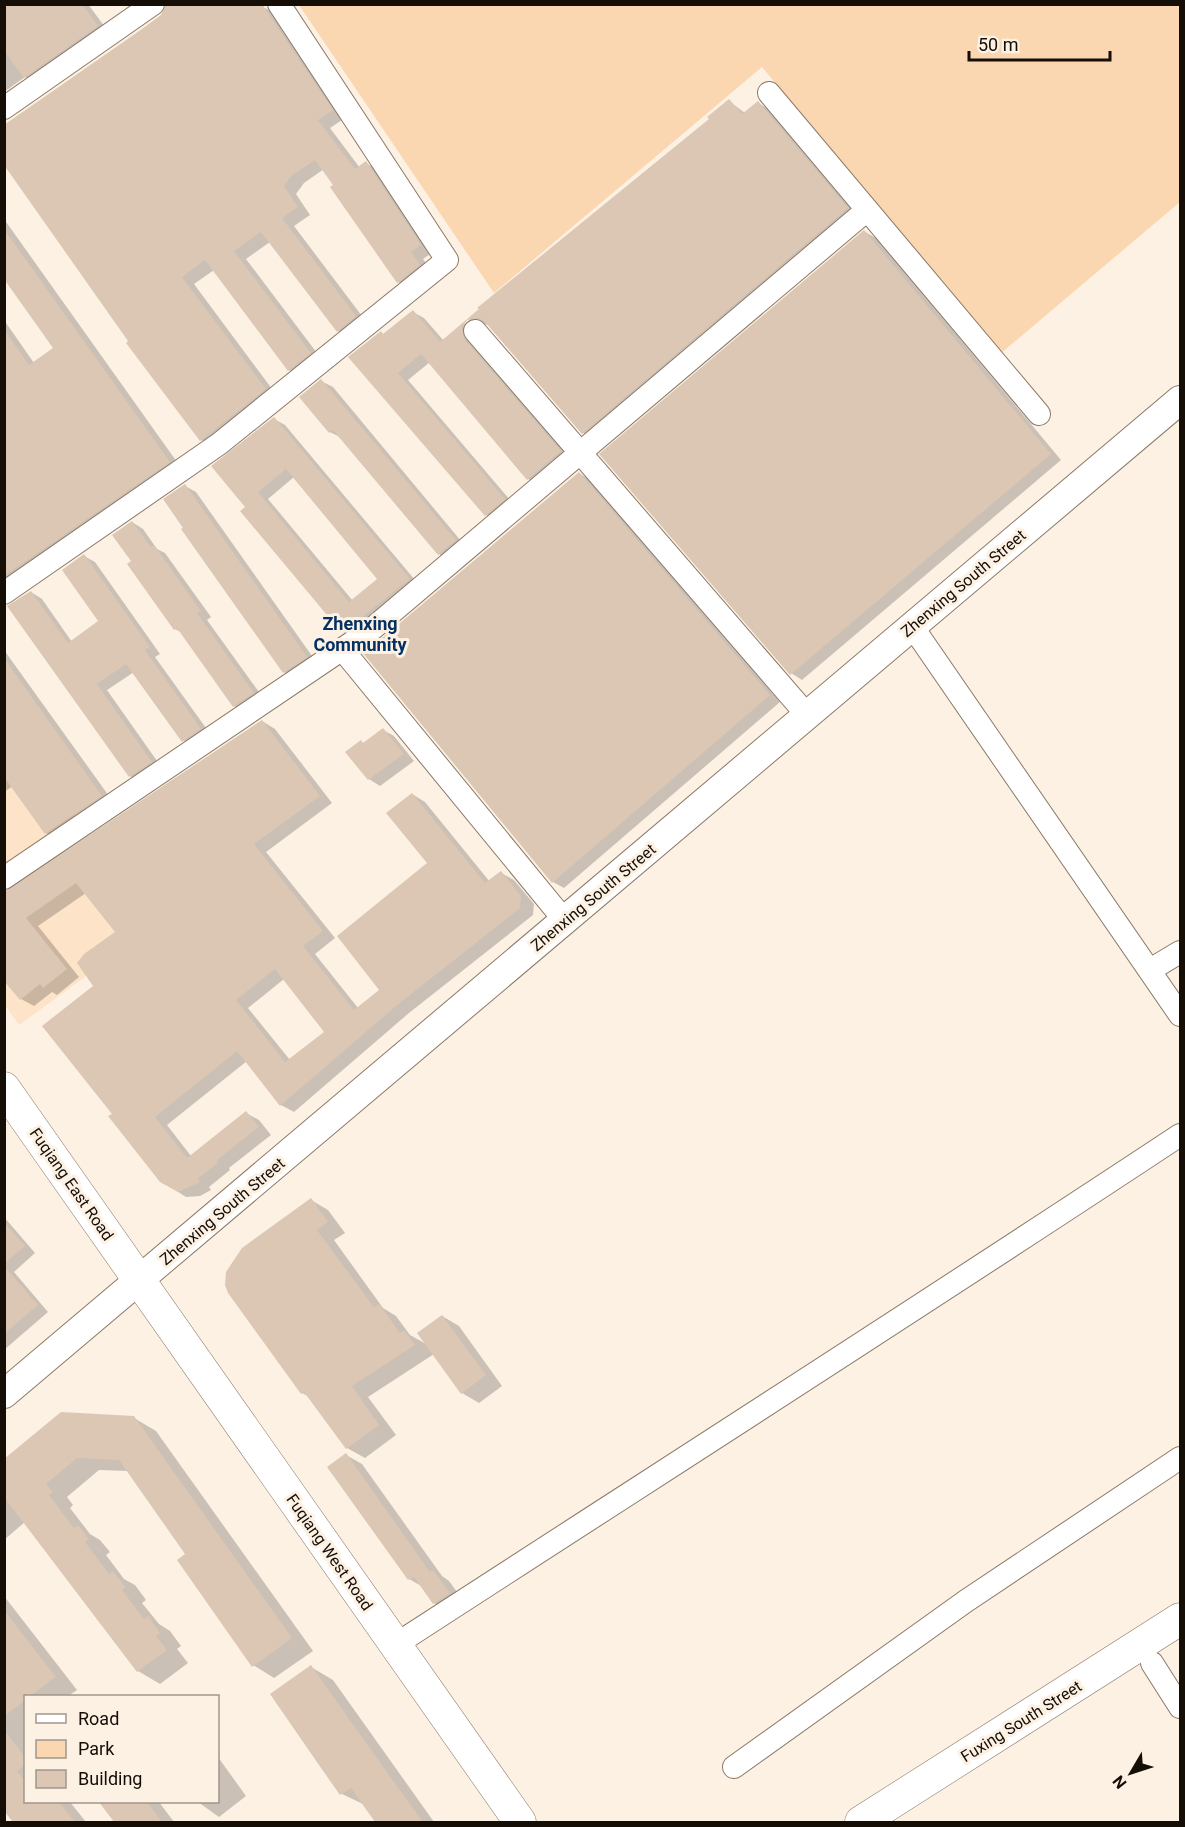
<svg xmlns="http://www.w3.org/2000/svg" width="1185" height="1827" viewBox="0 0 1185 1827" font-family="Roboto,sans-serif">
	<style>
		.built { fill: #fde3c8 }
		.green { fill: #fad6b1 }
		.shadow { fill: #0003; fill-rule: evenodd }
		.building { fill: #dbc7b3; fill-rule: evenodd }
		.lines { fill: none; stroke-linecap: round; stroke-linejoin: round }
		.minor-casing { stroke: #8b7966; stroke-width: 24 }
		.tertiary-casing { stroke: #8b7966; stroke-width: 30 }
		.secondary-casing { stroke: #8b7966; stroke-width: 33 }
		.minor { stroke: #fff; stroke-width: 22 }
		.tertiary { stroke: #fff; stroke-width: 28 }
		.secondary { stroke: #fff; stroke-width: 32 }
		.labels { text-anchor: middle; stroke-width: 6; stroke-linejoin: round; paint-order: stroke }
		.street-label { font-size: 16px; fill: #140e07; stroke: #fdf1e4 }
		.neighbourhood-label { font-size: 18px; font-weight: bold; fill: #043063; stroke: #fdf1e4 }
	</style>
	<rect width="100%" height="100%" fill="#fdf1e4"/>
	<g class="built">
		<path d="M4 719 79 821 4 871Z"/>
		<path d="M69 843 141 936 19 1025 5 1005 4 890Z"/>
	</g>
	<path class="green" d="M299 5H1180V202L1000 354 762 67 494 293Z"/>
	<g class="shadow">
		<path d="M4 4H88L110 34 38 84 25 77 4 92Z"/>
		<path d="M263 7 276 14 345 118 330 128 360 168 366 163 379 171 433 252 423 259 432 272 411 289 398 282 324 169 304 183 296 194 310 215 294 226 368 324 350 338 338 331 270 242 246 259 323 361 302 377 289 370 214 270 194 284 278 397 214 447 201 440 4 164V116L7 125 143 31 166 11Z"/>
		<path d="M729 101 745 113 758 103 769 109 858 215 594 439 583 433 489 324 478 326 571 458 539 485 528 479 430 362 408 380 515 506 497 521 486 515 350 357 381 333 385 335 413 312 424 318 444 341 711 119Z"/>
		<path d="M4 219 182 469 4 597V320L34 363 55 348 4 277Z"/>
		<path d="M865 232 876 238 1061 460 802 680 791 673Z"/>
		<path d="M321 381 333 387 466 547 450 561 439 554 342 438 330 432Z"/>
		<path d="M274 419 285 425 420 586 354 638 343 632 248 507ZM294 477 379 579 353 601 268 499Z"/>
		<path d="M579 473 590 480 780 702 564 888 553 882 382 641Z"/>
		<path d="M185 486 196 492 317 663 295 678 284 672 185 528Z"/>
		<path d="M132 522 143 529 157 549 165 553 211 617 207 620 264 699 245 712 234 706 183 633 175 629 133 562Z"/>
		<path d="M84 556 95 562 160 654 155 657 211 735 194 747 183 740 134 672 107 690 162 768 141 783 130 776 31 592 42 599 72 642 100 621Z"/>
		<path d="M4 650 114 803 59 840 46 833 13 786 4 792Z"/>
		<path d="M262 721 275 729 332 803 266 852 335 938 315 954 358 1008 381 990 429 863 412 794 425 802 490 882 501 873 514 880 534 904 533 915 409 1013 294 1112 281 1105 247 1061 167 1125 191 1156 246 1113 259 1120 271 1135 229 1168 230 1170 209 1187 211 1190 200 1196 186 1197 161 1181 114 1114 95 986 117 932 86 893 38 926 79 977 57 995 52 992 34 1006 21 999 4 894ZM284 979 326 1032 290 1060 248 1008Z"/>
		<path d="M383 730 394 736 414 761 380 786 369 779 365 744Z"/>
		<path d="M311 1200 328 1210 345 1233 334 1240 383 1308 396 1316 410 1335 426 1344 442 1316 459 1326 502 1386 479 1403 462 1393 434 1354 368 1397 396 1435 365 1458 347 1448 310 1397 302 1393Z"/>
		<path d="M4 1217 35 1253 14 1272 48 1312 4 1350Z"/>
		<path d="M134 1418 156 1431 313 1651 274 1678 253 1665 187 1555 128 1471 99 1470 67 1497 73 1505 70 1508 90 1534 100 1540 110 1552 106 1555 124 1579 135 1585 146 1600 142 1603 159 1624 170 1631 181 1646 177 1649 188 1663 160 1684 138 1671 25 1522 4 1540V1461Z"/>
		<path d="M346 1455 362 1464 442 1576 449 1581 465 1603 450 1612 434 1603 423 1587 409 1579Z"/>
		<path d="M4 1596 77 1690 68 1696H26V1738L23 1740 26 1743V1802H70L86 1822H14L4 1809Z"/>
		<path d="M311 1667 333 1680 434 1822H377L365 1805 342 1794Z"/>
		<path d="M218 1757 246 1796 219 1817 198 1802H218Z"/>
		<path d="M100 1802H159L174 1822H116Z"/>
	</g>
	<g class="building">
		<path d="M4 4H82L98 26 24 78 4 51Z"/>
		<path d="M166 4H262L333 110 318 120 355 169 366 161 421 245 411 252 420 265 397 283 330 187 333 185 315 160 291 176 284 186 298 207 282 218 356 316 337 332 261 232 234 251 311 353 288 371 205 260 182 277 266 389 200 441 126 343 128 341 4 165V125L142 29 161 15Z"/>
		<path d="M729 99 742 114 758 101 848 208 582 434 485 322 479 318 467 320 462 327 465 340 561 451 527 480 421 354 398 373 505 499 485 516 348 357 381 331 383 334 413 310 440 342 479 309 477 308 709 119 707 117Z"/>
		<path d="M4 229 170 462 4 576V329L29 365 53 348 4 279Z"/>
		<path d="M864 230 1051 454 790 675 599 454Z"/>
		<path d="M321 379 456 540 438 555 333 430 329 433 299 397Z"/>
		<path d="M274 417 410 579 342 633 240 511 245 507 211 466ZM286 469 377 579 349 602 258 492Z"/>
		<path d="M579 472 770 695 552 883 362 652 381 639Z"/>
		<path d="M185 484 307 657 283 673 181 529 183 528 163 499Z"/>
		<path d="M132 521 151 547 154 545 201 611 197 613 254 693 233 707 177 628 174 630 127 564 131 561 112 535Z"/>
		<path d="M84 554 150 647 145 650 201 729 182 742 126 664 97 684 152 762 129 777 7 606 31 591 68 643 98 621 62 570Z"/>
		<path d="M4 658 102 796 45 834 4 777Z"/>
		<path d="M262 720 320 796 254 844 323 931 303 946 354 1010 379 990 337 936 427 863 386 813 412 793 485 883 501 871 521 896 520 908 396 1006 280 1106 237 1051 155 1117 187 1158 246 1111 259 1127 217 1160 218 1163 197 1179 200 1182 178 1192 160 1182 108 1116 112 1114 42 1026 93 986 77 963 84 954 115 932 76 883 26 918 67 969 43 988 40 984 20 1000 4 981V892ZM275 969 324 1032 285 1062 236 1000Z"/>
		<path d="M383 728 404 754 368 780 345 752 361 740 363 743Z"/>
		<path d="M311 1198 328 1222 317 1230 374 1307 379 1304 400 1333 404 1330 415 1345 352 1386 379 1425 346 1449 304 1392 301 1394 228 1293 225 1285 226 1272 242 1248Z"/>
		<path d="M4 1222 25 1246 4 1264Z"/>
		<path d="M4 1266 38 1305 4 1334Z"/>
		<path d="M442 1315 486 1375 461 1394 417 1333Z"/>
		<path d="M61 1412 134 1416 292 1638 252 1667 177 1560 185 1554 119 1460 77 1458 46 1484 53 1492 49 1495 74 1528 78 1525 89 1539 85 1542 109 1574 113 1571 125 1587 122 1590 144 1619 148 1616 160 1633 156 1636 167 1650 137 1672 4 1497V1459Z"/>
		<path d="M346 1453 430 1572 433 1570 450 1593 433 1604 414 1577 408 1580 327 1467Z"/>
		<path d="M4 1610 56 1677 30 1696H26V1700L4 1716Z"/>
		<path d="M311 1665 384 1768 423 1822H375L351 1788 340 1795 319 1765 270 1694Z"/>
		<path d="M4 1730 26 1758V1764L17 1771 26 1782V1802H59L75 1822H13L4 1811Z"/>
		<path d="M99 1802H147L162 1822H114Z"/>
	</g>
	<g class="lines">
		<defs>
			<g id="minor">
				<path d="M769 93 1039 414"/>
				<path d="M4 108 153 4"/>
				<path d="M475 331 807 715"/>
				<path d="M4 593 219 444 447 260 279 4"/>
				<path d="M912 626 1180 1015"/>
				<path d="M342 649 565 921"/>
				<path d="M4 878 372 629 867 210"/>
				<path d="M1150 970 1180 952"/>
				<path d="M395 1645C657 1475 920 1307 1180 1135"/>
				<path d="M1152 1663 1180 1707"/>
				<path d="M734 1767 966 1601 1180 1458"/>
			</g>
			<path id="tertiary" d="M4 1394 1180 400"/>
			<g id="secondary">
				<path d="M4 1088 520 1822"/>
				<path d="M861 1822 1180 1619"/>
			</g>
		</defs>
		<use href="#minor" class="minor-casing"/>
		<use href="#tertiary" class="tertiary-casing"/>
		<use href="#secondary" class="secondary-casing"/>
		<use href="#minor" class="minor"/>
		<use href="#tertiary" class="tertiary"/>
		<use href="#secondary" class="secondary"/>
	</g>
	<g class="labels">
		<g class="street-label">
			<text transform="translate(963 583) rotate(-40)" y="6">Zhenxing South Street</text>
			<text transform="translate(593 897) rotate(-40)" y="6">Zhenxing South Street</text>
			<text transform="translate(72 1184) rotate(55)" y="6">Fuqiang East Road</text>
			<text transform="translate(222 1211) rotate(-40)" y="6">Zhenxing South Street</text>
			<text transform="translate(330 1552) rotate(55)" y="6">Fuqiang West Road</text>
			<text transform="translate(1021 1721) rotate(-32)" y="6">Fuxing South Street</text>
		</g>
		<g class="neighbourhood-label">
			<text x="360" y="630">Zhenxing<tspan x="360" dy="21">Community</tspan></text>
		</g>
	</g>
	<rect width="1185" height="1827" fill="none" stroke="#140e07" stroke-width="12"/>
	<rect x="24" y="1695" width="195" height="108" fill="#fdf1e4" stroke="#a0968c" stroke-width="1.5"/>
	<rect x="36" y="1714" width="30" height="9" fill="#ffffff" stroke="#a0968c" stroke-width="1.5"/>
	<text x="78" y="1725" font-size="18" fill="#140e07">Road</text>
	<rect x="36" y="1740" width="30" height="18" fill="#fad6b1" stroke="#a0968c" stroke-width="1.5"/>
	<text x="78" y="1755" font-size="18" fill="#140e07">Park</text>
	<rect x="36" y="1770" width="30" height="18" fill="#dbc7b3" stroke="#a0968c" stroke-width="1.5"/>
	<text x="78" y="1785" font-size="18" fill="#140e07">Building</text>
	<g transform="translate(1131 1773) rotate(231)" stroke="#fdf1e4" stroke-width="4.5" paint-order="stroke">
	<path d="M0-4.5L10 22L0 15L-10 22Z" fill="#140e07"/>
	<text y="-9" font-size="16" font-weight="bold" text-anchor="middle" fill="#140e07">N</text>
	</g>
	<path d="M969 51v9h141v-9" fill="none" stroke="#140e07" stroke-width="3"/>
	<text x="978" y="51" font-size="18" fill="#140e07" stroke="#fdf1e4" stroke-width="4.5" paint-order="stroke">50 m</text>
</svg>
